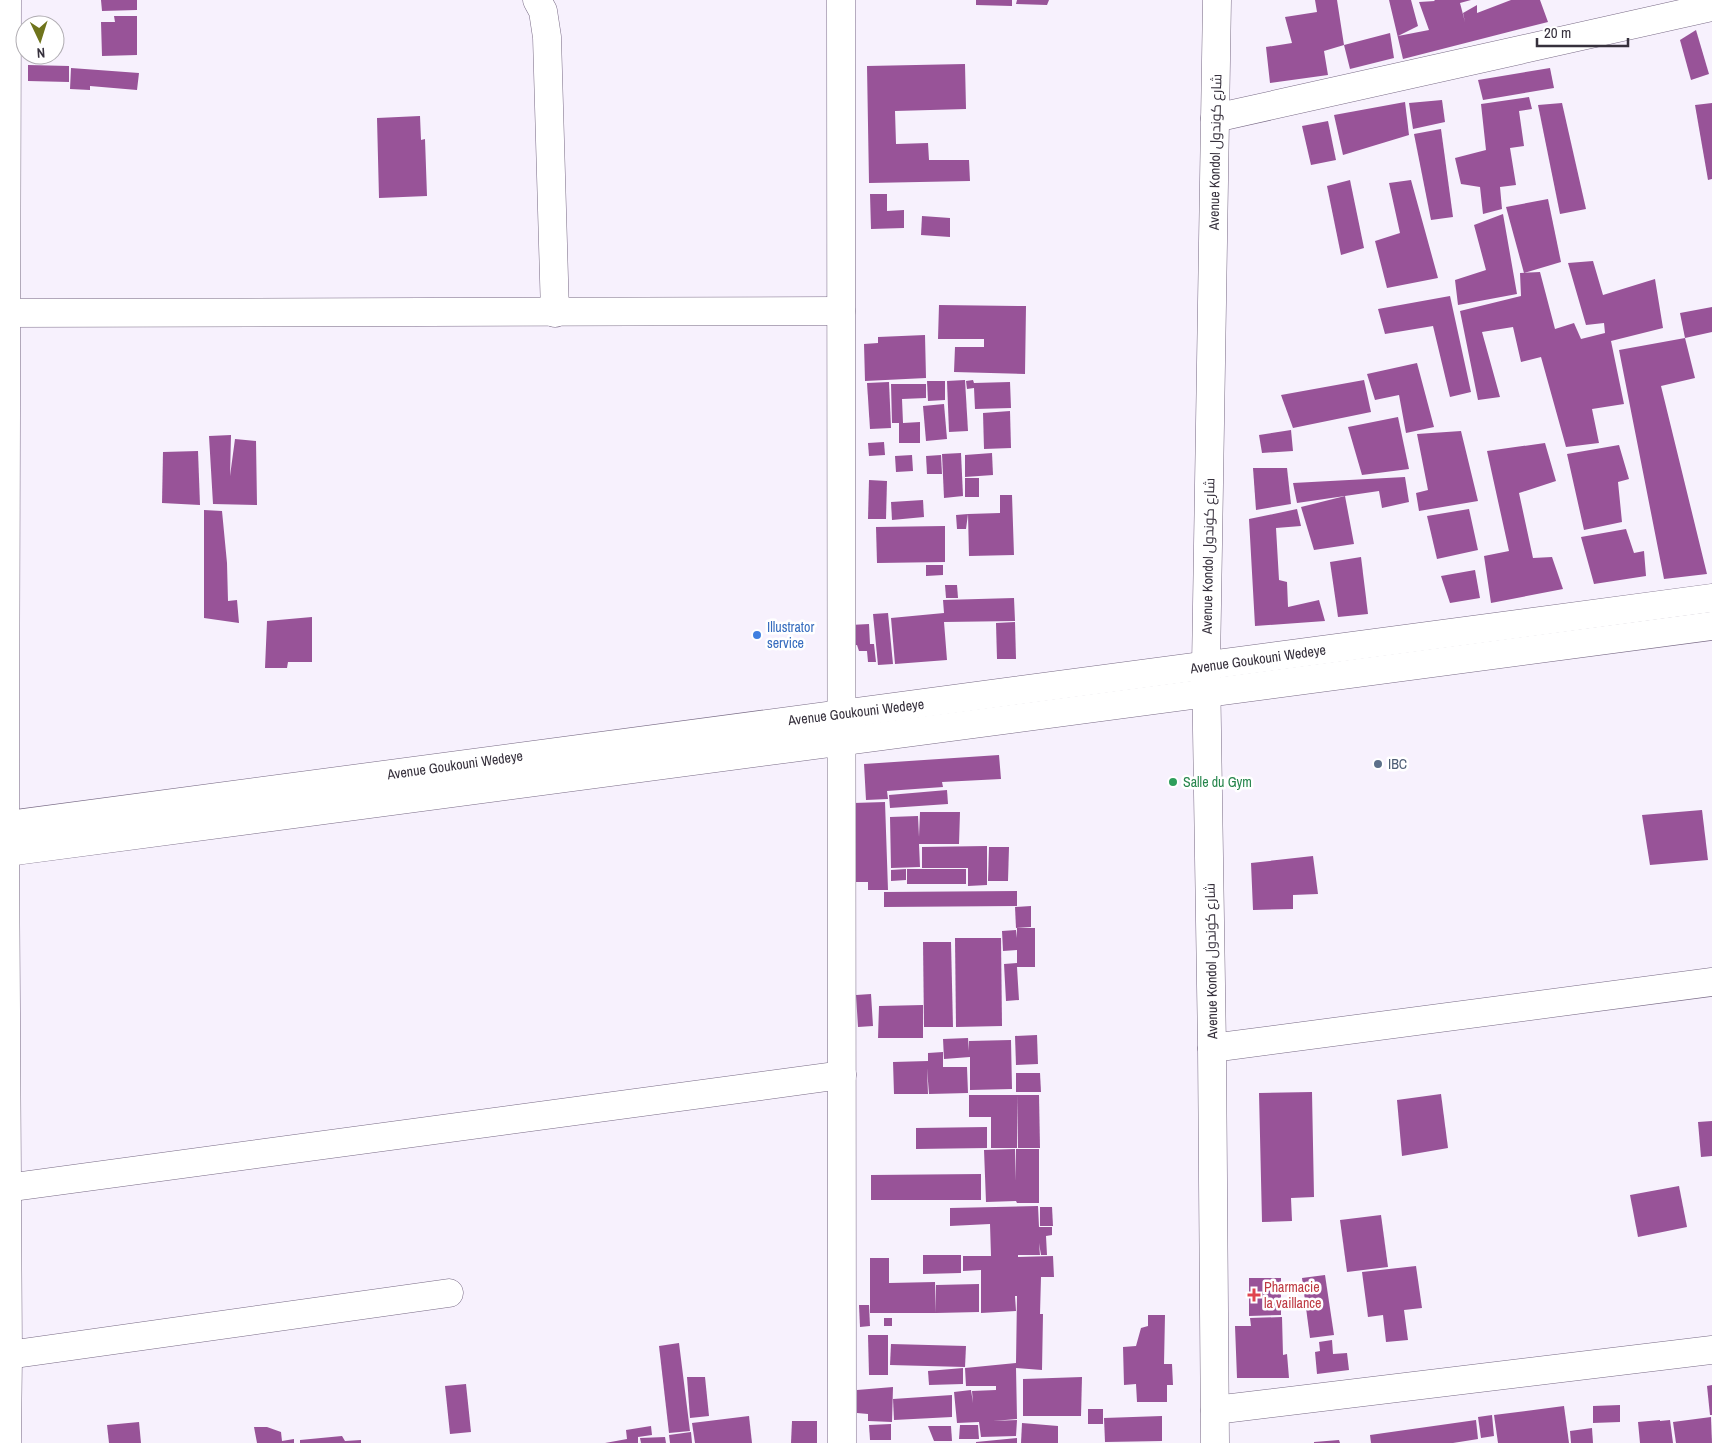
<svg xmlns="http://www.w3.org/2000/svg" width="1712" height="1443" viewBox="0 0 1712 1443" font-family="'Archivo Narrow',Cairo,sans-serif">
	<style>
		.building { fill: #985398 }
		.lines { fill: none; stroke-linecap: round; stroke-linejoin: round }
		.minor-casing { stroke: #786a85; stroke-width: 29 }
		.tertiary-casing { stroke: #786a85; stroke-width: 29 }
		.minor { stroke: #fff; stroke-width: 28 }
		.tertiary { stroke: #fff; stroke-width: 28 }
		.shop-dot { fill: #3f7fe0; stroke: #fff; stroke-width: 2 }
		.service-dot { fill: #5c6f8a; stroke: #fff; stroke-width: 2 }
		.leisure-dot { fill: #2e9e5b; stroke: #fff; stroke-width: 2 }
		.health-dot { fill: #e0444e; stroke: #fff; stroke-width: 2 }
		.labels { text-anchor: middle; stroke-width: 5; stroke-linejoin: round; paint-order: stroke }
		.street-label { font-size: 14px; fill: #36303c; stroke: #fff }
		.shop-label { font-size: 14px; fill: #366cbe; stroke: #fff; text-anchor: start }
		.service-label { font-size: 14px; fill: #4e5e75; stroke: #fff; text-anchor: start }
		.leisure-label { font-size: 14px; fill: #27864d; stroke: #fff; text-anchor: start }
		.health-label { font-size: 14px; fill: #be3a42; stroke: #fff; text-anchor: start }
	</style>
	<rect width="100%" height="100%" fill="#f7f1fd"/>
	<g class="building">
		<path d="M101 0H137V10L102 11Z"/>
		<path d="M976 0H1012V6L976 5Z"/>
		<path d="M1017 0H1049L1047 5 1016 4Z"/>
		<path d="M1315 0H1337L1344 45 1324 51 1328 75 1270 83 1266 47 1292 43 1285 17 1317 12Z"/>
		<path d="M1389 0H1411L1418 26 1398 36 1429 30 1419 2 1435 1 1434 0H1471L1460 3 1465 22 1463 13 1477 5V13L1511 0H1540L1548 22 1403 59Z"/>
		<path d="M114 16H137V55L102 56 101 22H115Z"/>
		<path d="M1696 30 1709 74 1691 80 1680 40Z"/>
		<path d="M1390 33 1394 58 1350 69 1344 45Z"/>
		<path d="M965 64 966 109 895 111 896 144 928 143 929 160H969L970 181 869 183 867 66Z"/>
		<path d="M28 65 69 66V82L28 81Z"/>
		<path d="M71 68 139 73 137 90 90 86V90L70 89Z"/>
		<path d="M1550 68 1554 88 1483 100 1478 80Z"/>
		<path d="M1529 97 1532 109 1519 111 1524 146 1510 148 1516 185 1500 187 1502 209 1483 214 1480 187 1461 184 1455 158 1486 150 1481 104Z"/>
		<path d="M1442 100 1445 122 1413 129 1409 103Z"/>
		<path d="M1405 102 1409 135 1343 155 1334 115Z"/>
		<path d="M1562 103 1586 209 1560 214 1538 105Z"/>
		<path d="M1712 103V179L1708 180 1695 105Z"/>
		<path d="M420 116 421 140 425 139 427 196 379 198 377 118Z"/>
		<path d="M1328 121 1336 160 1311 165 1302 126Z"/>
		<path d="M1441 129 1453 217 1431 220 1414 134Z"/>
		<path d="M1350 180 1364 248 1341 255 1327 186Z"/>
		<path d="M1411 180 1438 278 1387 288 1375 241 1400 233 1389 183Z"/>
		<path d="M870 194H887V211L904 210V228L871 229Z"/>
		<path d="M1548 199 1561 262 1524 273 1506 207Z"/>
		<path d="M1503 214 1517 294 1458 305 1455 280 1486 270 1474 225Z"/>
		<path d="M922 216 950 218V237L921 235Z"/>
		<path d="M1593 261 1603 295 1655 279 1663 328 1611 341 1624 404 1592 409 1599 443 1566 447 1541 357 1521 362 1513 327 1482 332 1500 397 1478 400 1460 311 1521 296 1520 273 1540 272 1555 329 1574 323 1581 339 1605 333 1604 323 1586 325 1568 263Z"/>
		<path d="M1450 296 1471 392 1450 397 1433 326 1385 334 1378 309Z"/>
		<path d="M939 305 1026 306 1025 374 954 372 955 347H984V339H938Z"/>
		<path d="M1712 307V332L1685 338 1680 313Z"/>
		<path d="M925 335 926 378 865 381 864 344 878 343V337Z"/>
		<path d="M1685 338 1695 378 1661 386 1707 574 1664 579 1619 350Z"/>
		<path d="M1417 363 1434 427 1406 433 1399 395 1375 400 1367 374Z"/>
		<path d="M965 380 968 431 949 432 947 381Z"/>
		<path d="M973 380 974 383 1010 382 1011 408 975 409 974 388 967 389 966 381Z"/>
		<path d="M1364 380 1371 412 1293 428 1281 395Z"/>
		<path d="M927 381H945V400L928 401Z"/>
		<path d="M889 382 891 428 870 429 867 383Z"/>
		<path d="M891 384H926V398L902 399 903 423 920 422V443H899V423H892Z"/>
		<path d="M944 404 947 439 926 441 923 406Z"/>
		<path d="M1010 411 1011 448 984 449 983 413Z"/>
		<path d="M1398 417 1409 469 1362 475 1348 427Z"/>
		<path d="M1291 430 1293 451 1262 453 1259 435Z"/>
		<path d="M1461 431 1478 501 1419 511 1416 493 1428 490 1417 434Z"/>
		<path d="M231 435 230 476 235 439 256 441 257 505 213 504 209 436Z"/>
		<path d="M884 442 885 455 869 456 868 443Z"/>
		<path d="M1545 443 1556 481 1519 493 1533 558 1552 557 1563 589 1491 603 1484 556 1509 551 1487 451Z"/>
		<path d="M1619 445 1629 479 1618 482 1622 522 1584 530 1567 454Z"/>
		<path d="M198 451 200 505 162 503 163 452Z"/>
		<path d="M961 453 963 496 944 498 942 454Z"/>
		<path d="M992 453 993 475 965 477V455Z"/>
		<path d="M912 455 913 471 896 472 895 456Z"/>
		<path d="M941 455 942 474H927L926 456Z"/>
		<path d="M1253 468H1287L1291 504 1256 510Z"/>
		<path d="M1405 477 1409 502 1382 508 1379 491 1297 503 1293 483Z"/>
		<rect x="965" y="478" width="14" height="19"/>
		<path d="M869 480 887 481 886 519H868Z"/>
		<path d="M1000 495H1012L1014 555 969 556 968 514 966 529H957L956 515 968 514 1000 513Z"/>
		<path d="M1345 496 1354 544 1314 550 1301 507Z"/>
		<path d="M923 500 924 517 892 520 891 502Z"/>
		<path d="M1297 509 1301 526 1276 528 1279 580 1287 582 1288 607 1319 600 1325 621 1255 626 1249 519Z"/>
		<path d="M1469 509 1478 550 1437 559 1427 516Z"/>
		<path d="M204 510 222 511 227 563 228 601 237 600 239 623 204 618Z"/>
		<path d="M945 526V562L877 563 876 527Z"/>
		<path d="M1626 529 1634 553 1644 551 1646 576 1594 584 1581 537Z"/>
		<path d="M1361 557 1368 614 1338 617 1330 562Z"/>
		<path d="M926 565H943V575L926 576Z"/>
		<path d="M1475 570 1480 598 1450 603 1441 576Z"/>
		<path d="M945 585H957L958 598H946Z"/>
		<path d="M1014 598 1015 621 944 622 947 660 895 664 891 618 944 613 943 600Z"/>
		<path d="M888 613 893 664 878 665 873 614Z"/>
		<path d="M312 617V662H288L287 668H265L267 621Z"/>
		<path d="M1015 622 1016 659H997L996 623Z"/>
		<path d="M869 624 870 644H874L876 662H868L867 651H859L857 645 851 646 850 625Z"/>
		<path d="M999 755 1001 779 942 782 943 787 887 791 888 799 866 800 864 764Z"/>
		<path d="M947 790 948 804 890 808 889 795Z"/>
		<path d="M885 802 888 890H868V882H855L853 803Z"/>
		<path d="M1702 810 1708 860 1650 865 1642 815Z"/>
		<path d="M920 812H960L959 844H919L920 867 891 868 890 817 918 816 919 837Z"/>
		<path d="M987 846V885L968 886V868H922V847Z"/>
		<path d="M989 847H1009L1008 881H988Z"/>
		<path d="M1313 856 1318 894 1293 895V909L1253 910 1251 863Z"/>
		<path d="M906 869V880L891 881V870Z"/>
		<rect x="907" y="869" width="59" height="15"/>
		<path d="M1017 891V906L884 907V892Z"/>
		<path d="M1031 906V927L1016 928 1015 907Z"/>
		<path d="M1017 928H1035V967H1017L1019 1000 1006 1001 1004 964 1017 963V950L1003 951 1002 931 1016 930 1017 938Z"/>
		<path d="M955 938H1001L1002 1026 956 1027Z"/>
		<path d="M923 942H951L953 1027H924Z"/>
		<path d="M871 994 873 1026 858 1027 856 995Z"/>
		<path d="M923 1005V1038H878L879 1006Z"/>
		<path d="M1037 1035 1038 1064 1016 1065 1015 1036Z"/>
		<path d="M968 1038 969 1051V1041L1011 1040 1012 1089 970 1090V1057L944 1059 943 1039Z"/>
		<path d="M943 1052V1067H967L968 1093 929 1094 927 1068 928 1094H894L893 1062 928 1061V1053Z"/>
		<path d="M1016 1073H1040L1041 1092H1016Z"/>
		<path d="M1312 1092 1314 1197 1291 1198 1292 1221 1262 1222 1259 1093Z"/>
		<path d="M1441 1094 1448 1148 1402 1156 1397 1100Z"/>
		<path d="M969 1095H1017V1148H991V1117H969Z"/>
		<path d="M1017 1095H1039L1040 1148H1018Z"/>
		<path d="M1712 1121V1156L1701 1157 1698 1122Z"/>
		<path d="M987 1127V1148L916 1149V1128Z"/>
		<path d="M1015 1149 1016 1181V1149H1039V1203H1017L1016 1201 986 1202 984 1150Z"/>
		<path d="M981 1174V1200H871V1175Z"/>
		<path d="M1679 1186 1687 1227 1638 1237 1630 1195Z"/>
		<path d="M1038 1206 1039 1227H1052V1235L1046 1236 1047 1255H1041L1039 1243 1040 1255H1018V1257L1053 1256 1054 1277H1041L1040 1314H1043L1042 1370 1016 1368 1017 1419 993 1421 1017 1420 1016 1436 981 1437 979 1422 957 1423 954 1392 971 1390 973 1403 972 1391 996 1390V1386H966L965 1368 1016 1363 1017 1296H1015L1016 1311 981 1313V1270L963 1271V1256H991L990 1224 950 1226V1208Z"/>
		<path d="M1040 1207H1052L1053 1226H1040Z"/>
		<path d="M1381 1215 1388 1267 1347 1272 1340 1220Z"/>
		<path d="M923 1255H961V1273L923 1274Z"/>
		<path d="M870 1258H889V1283L935 1282 936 1313H870Z"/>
		<path d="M1416 1266 1422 1308 1404 1310 1408 1340 1386 1342 1383 1315 1368 1317 1362 1272Z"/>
		<path d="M1325 1275 1334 1335 1310 1338 1302 1278Z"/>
		<path d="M1249 1278H1281V1315L1249 1316Z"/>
		<path d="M979 1284V1312L936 1313V1285Z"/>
		<path d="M859 1305H869L870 1326 860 1327Z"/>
		<path d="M1148 1315H1165L1164 1364H1172L1173 1385H1167V1402H1137L1136 1384 1124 1385 1123 1347 1136 1346 1141 1328 1148 1326Z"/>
		<path d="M1282 1317 1283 1355 1287 1354 1289 1378H1237L1235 1326H1251L1250 1318Z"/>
		<rect x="884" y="1318" width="8" height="8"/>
		<path d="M868 1335H888V1375H869Z"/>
		<path d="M1332 1340 1333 1354 1347 1353 1349 1370 1317 1374 1315 1352 1320 1351 1319 1342Z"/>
		<path d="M679 1343 690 1431 669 1433 659 1346Z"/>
		<path d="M891 1344 966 1346 965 1367 890 1365Z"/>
		<path d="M963 1368V1384L929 1385 928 1371Z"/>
		<path d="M687 1377H705L709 1416 690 1418Z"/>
		<path d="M1082 1377 1081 1416H1023V1379Z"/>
		<path d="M466 1384 471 1432 450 1434 445 1386Z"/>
		<path d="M1712 1385V1415H1710L1707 1386Z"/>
		<path d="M893 1387 892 1422 868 1421V1414L857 1413V1390Z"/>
		<path d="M952 1395V1417L894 1420 893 1399Z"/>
		<path d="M1620 1405V1422L1593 1423V1406Z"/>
		<path d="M1564 1406 1569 1443H1498L1494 1415Z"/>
		<rect x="1088" y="1409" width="15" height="15"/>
		<path d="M1492 1415 1494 1436 1481 1438 1478 1417Z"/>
		<path d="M749 1416 752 1443H695L692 1423Z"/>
		<path d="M1162 1416V1441L1105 1442 1104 1418Z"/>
		<path d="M1711 1417 1712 1443H1676L1673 1422Z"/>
		<path d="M1476 1420 1478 1439 1453 1443H1371L1370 1435Z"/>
		<path d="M1660 1420V1421L1670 1420 1673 1443H1640L1638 1422Z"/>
		<path d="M792 1421H817V1443H791Z"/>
		<path d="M139 1422 141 1443H109L107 1425Z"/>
		<path d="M1022 1423 1058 1426V1443H1021Z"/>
		<path d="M891 1424V1440H870L869 1425Z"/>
		<path d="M960 1425H978L979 1439H959Z"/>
		<path d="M651 1426 652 1435 638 1437V1443H605L627 1439 626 1430Z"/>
		<path d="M928 1426H951L952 1441H934Z"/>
		<path d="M254 1427H267L281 1432 282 1441 294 1439V1443H257Z"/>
		<path d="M1592 1428 1593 1443H1571L1570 1431Z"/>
		<path d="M691 1432 692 1443H670L669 1435Z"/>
		<path d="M342 1436 345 1441 361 1440V1443H300V1440Z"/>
		<path d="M665 1437 666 1443H641L640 1438Z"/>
		<path d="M1017 1438V1443H976V1442Z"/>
		<path d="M1339 1440 1340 1443H1314V1442Z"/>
	</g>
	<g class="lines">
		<defs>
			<g id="minor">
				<path d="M537 0 543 11 547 37 555 313"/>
				<path d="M841 0 842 1443"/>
				<path d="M1215 118 1712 7"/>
				<path d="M0 313 841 311"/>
				<path d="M1212 1048 1712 982"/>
				<path d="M6 1188 842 1075"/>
				<path d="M8 1355 449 1293"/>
				<path d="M1215 1410 1712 1350"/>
				<path d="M7 1443 8 1355 5 836 7 0"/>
			</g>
			<g id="tertiary">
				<path d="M0 826 1712 598"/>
				<path d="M0 853 1712 626"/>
				<path d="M1215 1443 1212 1048 1206 666 1217 0"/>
			</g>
		</defs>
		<use href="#minor" class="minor-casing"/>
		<use href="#tertiary" class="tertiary-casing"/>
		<use href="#minor" class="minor"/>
		<use href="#tertiary" class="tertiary"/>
	</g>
	<circle class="shop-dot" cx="757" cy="635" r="5"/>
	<circle class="service-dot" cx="1378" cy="764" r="5"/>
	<circle class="leisure-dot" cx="1173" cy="782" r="5"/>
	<path class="health-dot" d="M1251.5 1287.5h5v5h5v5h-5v5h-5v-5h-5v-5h5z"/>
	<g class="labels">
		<g class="street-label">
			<text transform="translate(1215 152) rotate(-89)" y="5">Avenue Kondol شارع كوندول</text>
			<text transform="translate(1208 556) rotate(-89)" y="5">Avenue Kondol شارع كوندول</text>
			<text transform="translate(1258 659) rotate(-8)" y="5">Avenue Goukouni Wedeye</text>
			<text transform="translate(856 712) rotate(-7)" y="5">Avenue Goukouni Wedeye</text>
			<text transform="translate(455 765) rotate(-8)" y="5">Avenue Goukouni Wedeye</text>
			<text transform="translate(1211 961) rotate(-91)" y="5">Avenue Kondol شارع كوندول</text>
		</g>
		<g class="shop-label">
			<text x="767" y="632">Illustrator<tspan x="767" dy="16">service</tspan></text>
		</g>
		<g class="service-label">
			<text x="1388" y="769">IBC</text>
		</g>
		<g class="leisure-label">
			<text x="1183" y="787">Salle du Gym</text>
		</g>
		<g class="health-label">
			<text x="1264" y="1292">Pharmacie<tspan x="1264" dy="16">la vaillance</tspan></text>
		</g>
	</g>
	<g transform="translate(40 40) rotate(176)"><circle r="24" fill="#ffffff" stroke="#afacb1"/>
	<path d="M0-4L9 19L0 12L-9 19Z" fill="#6f741c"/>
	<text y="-8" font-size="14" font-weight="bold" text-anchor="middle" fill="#36303c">N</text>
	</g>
	<path d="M1537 38v8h91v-8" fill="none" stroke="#36303c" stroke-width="2.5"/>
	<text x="1544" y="38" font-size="15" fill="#36303c" stroke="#ffffff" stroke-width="4" paint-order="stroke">20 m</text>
</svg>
